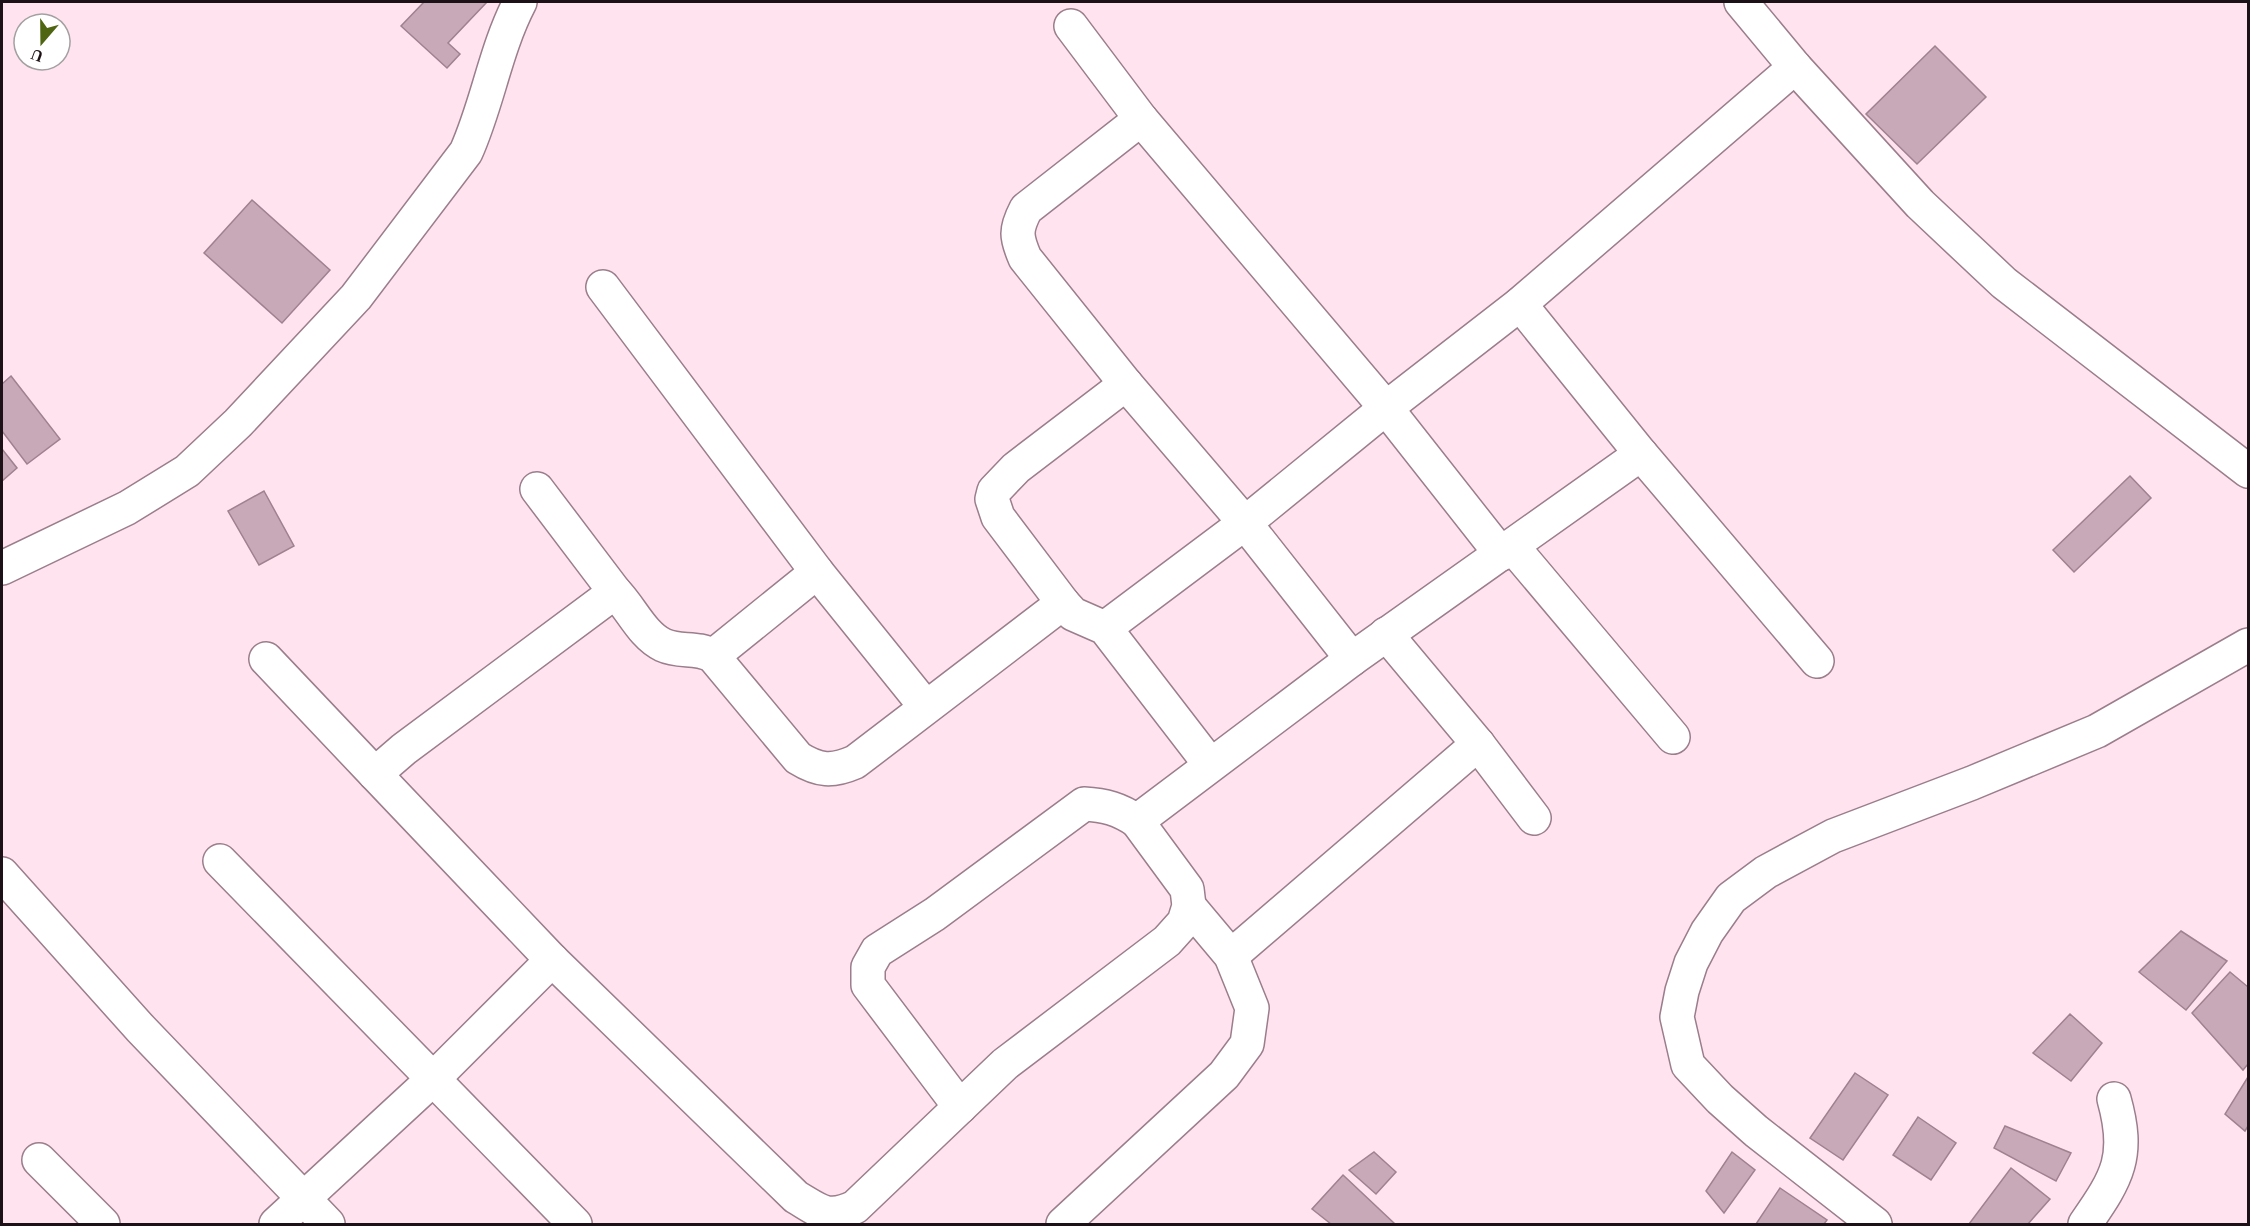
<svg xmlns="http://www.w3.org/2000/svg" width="2250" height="1226" viewBox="0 0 2250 1226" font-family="Georgia,serif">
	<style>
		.building { fill: #c8a9b7; stroke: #9f818f; stroke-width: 1.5 }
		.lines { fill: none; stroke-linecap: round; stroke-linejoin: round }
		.street-casing { stroke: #9b7d8b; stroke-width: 36 }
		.street { stroke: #fff; stroke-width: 33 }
	</style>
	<rect width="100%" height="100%" fill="#ffe4f0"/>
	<g class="building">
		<path d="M424 2H487L448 43 460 54 447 68 401 26Z"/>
		<path d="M1935 46 1986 97 1917 164 1866 114Z"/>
		<path d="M252 200 330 270 282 323 204 253Z"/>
		<path d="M11 376 60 439 27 464 2 431V384Z"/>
		<path d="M2 449 17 468 2 481Z"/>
		<path d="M2130 476 2151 498 2074 572 2053 550Z"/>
		<path d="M264 491 294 546 259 565 228 511Z"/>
		<path d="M2181 931 2227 961 2186 1010 2139 972Z"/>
		<path d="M2230 972 2248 987V1064L2243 1070 2192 1013Z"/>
		<path d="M2070 1014 2102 1043 2071 1081 2033 1053Z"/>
		<path d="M1855 1073 1888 1095 1843 1160 1810 1138Z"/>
		<path d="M2248 1077V1126L2245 1131 2225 1114Z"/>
		<path d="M1918 1117 1956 1143 1931 1180 1893 1155Z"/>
		<path d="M2005 1126 2071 1153 2056 1181 1994 1148Z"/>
		<path d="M1374 1152 1396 1172 1376 1194 1349 1170Z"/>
		<path d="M1732 1152 1755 1170 1724 1213 1706 1191Z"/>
		<path d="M2011 1168 2050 1199 2028 1224H1969Z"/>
		<path d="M1343 1175 1395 1224H1331L1312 1209Z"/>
		<path d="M1780 1188 1827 1220 1824 1224H1756Z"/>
	</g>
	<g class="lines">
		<defs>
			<g id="street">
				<path d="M1741 2 1795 67 1920 204 2004 283 2248 471"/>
				<path d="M1071 26 1141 119 1386 408 1501 554"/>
				<path d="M1141 119 1026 209C1015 230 1016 237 1025 258L1126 384 1245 523 1352 659"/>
				<path d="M603 287 817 572 925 706"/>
				<path d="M1641 454 1817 661"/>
				<path d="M537 489 615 592"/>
				<path d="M1512 546 1673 737"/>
				<path d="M2 568 127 508 187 471 238 423 356 297 466 152C488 103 495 50 520 2"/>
				<path d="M1063 603 998 517 992 499 994 491 1016 468 1126 384"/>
				<path d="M1105 628 1245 523 1386 408 1520 304 1795 67"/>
				<path d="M1386 634 1478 744 1534 818"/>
				<path d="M713 656 817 572"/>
				<path d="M266 659 375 774"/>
				<path d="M1209 763 1105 628 1073 614 1063 603 855 762C832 772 819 771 798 758L713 656C697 646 680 653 663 645 642 635 631 608 615 592L404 749 375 774 552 960 796 1197C820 1211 827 1220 855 1207L1005 1064 1167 941 1184 922 1189 906 1187 889 1137 821 1352 659 1641 454 1520 304"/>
				<path d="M220 861 575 1224"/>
				<path d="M2 874 140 1028 328 1224"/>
				<path d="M1231 956 1478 744"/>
				<path d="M960 1107 868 985V967L877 951 935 914 1084 804C1105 805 1119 809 1137 821"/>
				<path d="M39 1160 103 1224"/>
				<path d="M276 1224 432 1080 552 960"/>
				<path d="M1063 1224 1224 1075 1247 1044 1252 1008 1231 956 1189 906"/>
				<path d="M1875 1224 1756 1131 1720 1099 1688 1065 1677 1017 1682 991 1691 963 1707 932 1731 898 1766 872 1833 836 1972 783 2097 731 2248 645"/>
				<path d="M2085 1224C2118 1177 2130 1156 2114 1099"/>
			</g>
		</defs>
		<use href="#street" class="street-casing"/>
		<use href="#street" class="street"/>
	</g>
	<rect width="2250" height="1226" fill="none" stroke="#1c1116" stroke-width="6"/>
	<g transform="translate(42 42) rotate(200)"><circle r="28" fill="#ffffff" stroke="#a4a0a2" stroke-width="1.5"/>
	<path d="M0-4.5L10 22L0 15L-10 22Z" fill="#4f6512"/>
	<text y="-9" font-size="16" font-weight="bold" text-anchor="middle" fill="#1c1116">U</text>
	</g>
</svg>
